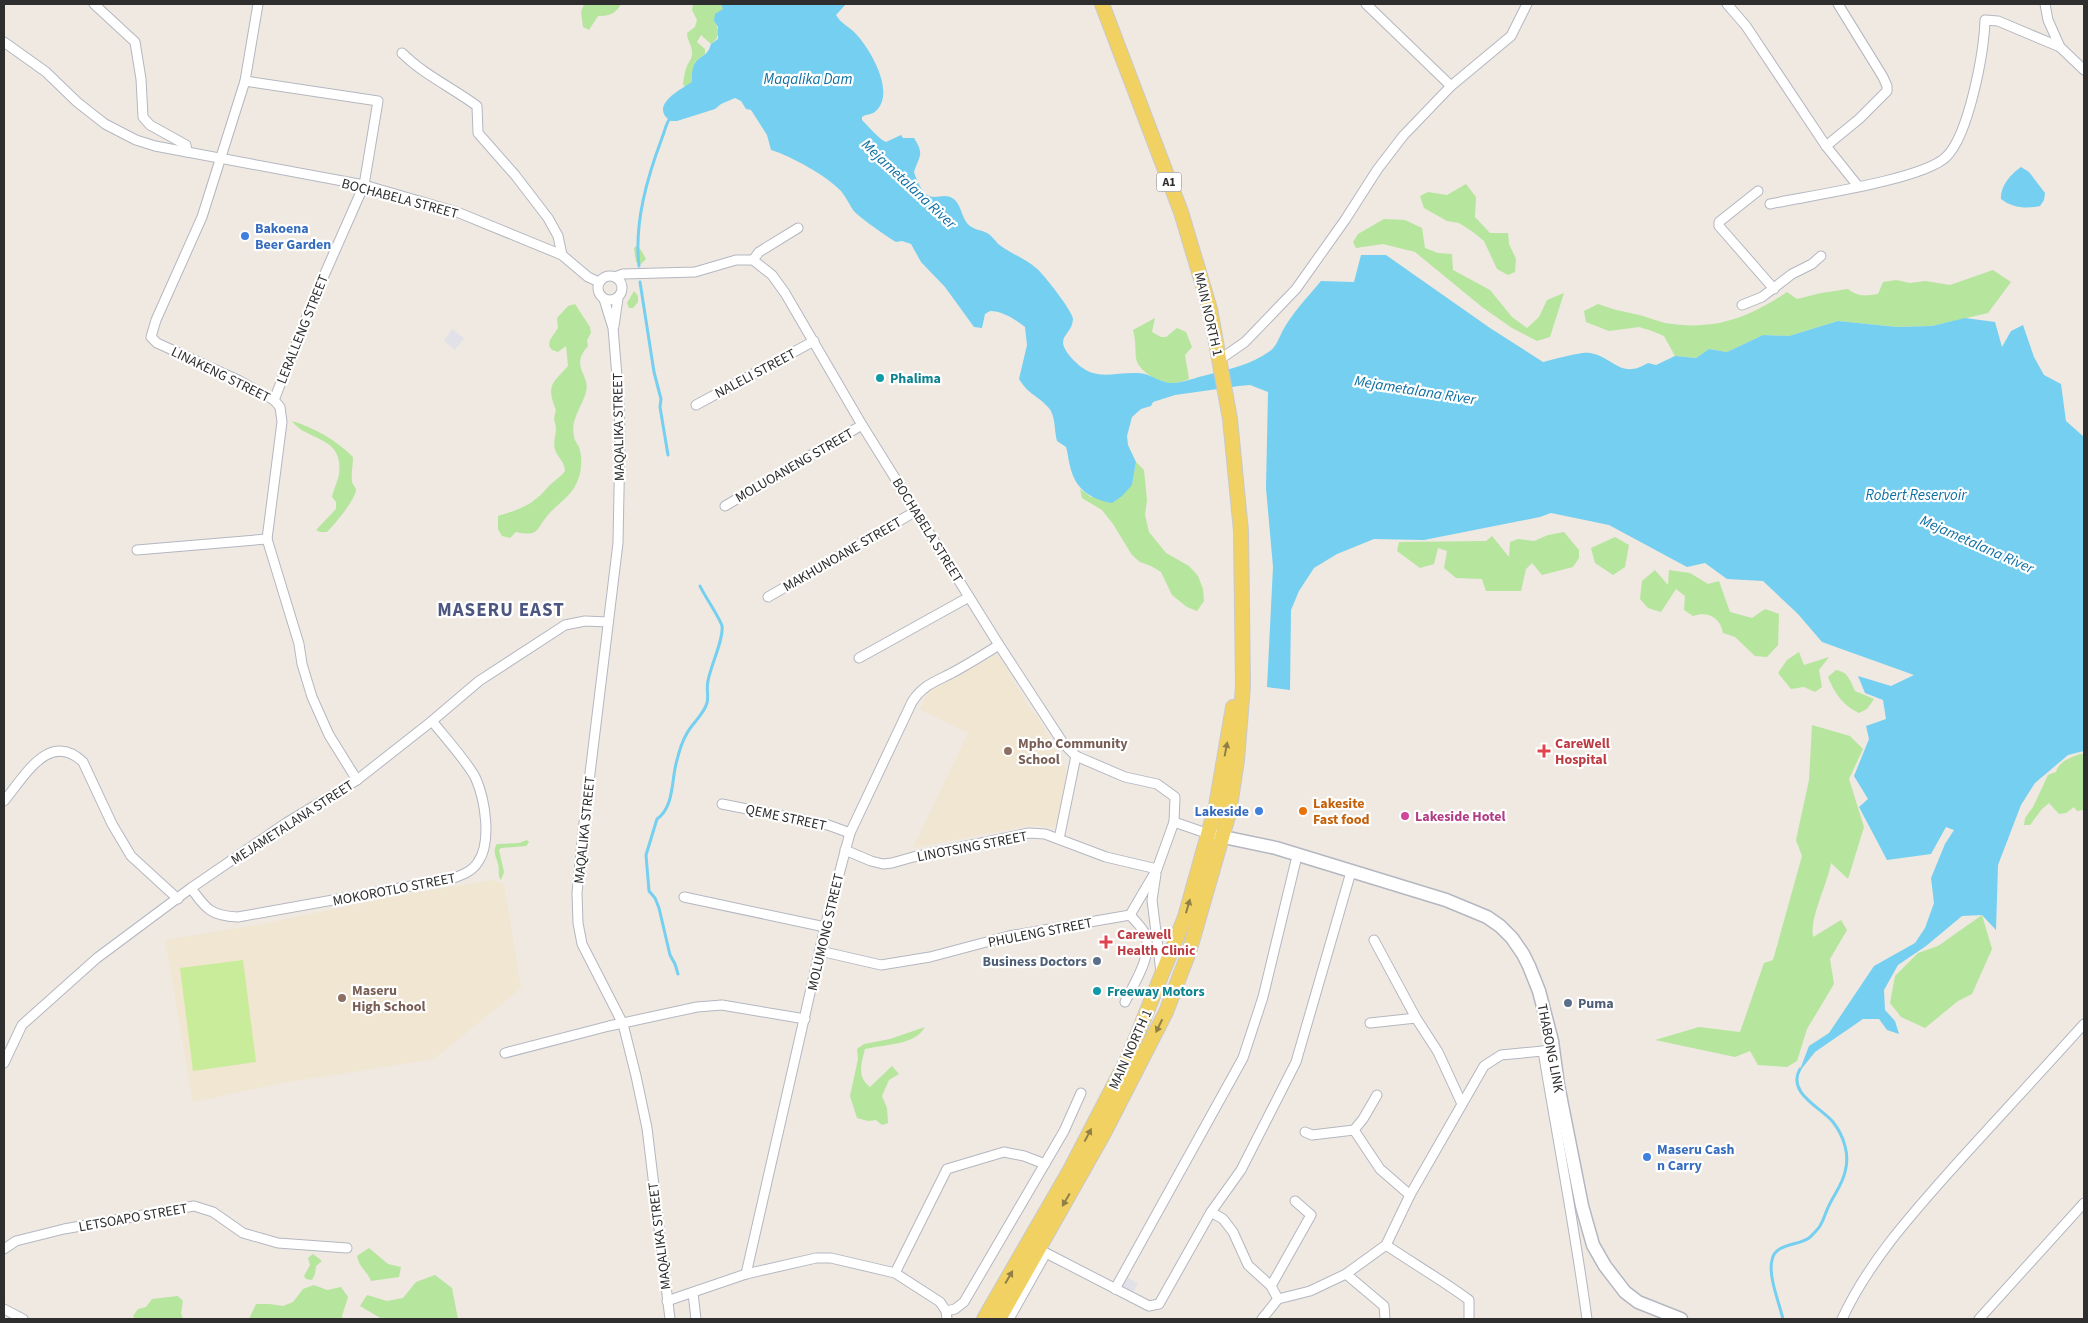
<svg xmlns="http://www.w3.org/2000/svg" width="2088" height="1323" viewBox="0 0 2088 1323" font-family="'Source Sans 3',sans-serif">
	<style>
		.industrial { fill: #e3e1e8 }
		.education { fill: #f0e6d1 }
		.green { fill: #b6e59e }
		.pitch { fill: #c9ec9a }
		.water { fill: #75cff0 }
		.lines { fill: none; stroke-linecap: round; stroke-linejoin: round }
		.stream { stroke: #75cff0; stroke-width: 3 }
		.street-casing { stroke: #b4b7c1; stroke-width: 11 }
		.secondary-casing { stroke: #b4b7c1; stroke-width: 15 }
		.primary-casing { stroke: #c9c9c9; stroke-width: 16 }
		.street { stroke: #fff; stroke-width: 9 }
		.secondary { stroke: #fff; stroke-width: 12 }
		.primary { stroke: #f2d163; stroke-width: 14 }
		.oneway { fill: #908048 }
		.shop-dot { fill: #3f7fe0; stroke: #fff; stroke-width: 2 }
		.culture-dot { fill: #0f9aa8; stroke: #fff; stroke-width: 2 }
		.education-dot { fill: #8d6e63; stroke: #fff; stroke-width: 2 }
		.health-dot { fill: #e0444e; stroke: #fff; stroke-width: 2 }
		.food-dot { fill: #e8710a; stroke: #fff; stroke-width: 2 }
		.hotel-dot { fill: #d1479c; stroke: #fff; stroke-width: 2 }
		.service-dot { fill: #5c6f8a; stroke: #fff; stroke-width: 2 }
		.labels { text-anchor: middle; stroke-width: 4.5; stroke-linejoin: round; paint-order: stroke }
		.shield { fill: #fff; stroke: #6d6d6d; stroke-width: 1 }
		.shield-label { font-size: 12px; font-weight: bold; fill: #2e2e2e }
		.street-label { font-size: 14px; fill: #2e2e2e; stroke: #fff }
		.shop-label { font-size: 14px; font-weight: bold; fill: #366cbe; stroke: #fff; text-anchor: start }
		.culture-label { font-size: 14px; font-weight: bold; fill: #0d838f; stroke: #fff; text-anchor: start }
		.education-label { font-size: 14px; font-weight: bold; fill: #785e54; stroke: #fff; text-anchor: start }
		.health-label { font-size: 14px; font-weight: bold; fill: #be3a42; stroke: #fff; text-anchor: start }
		.food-label { font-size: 14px; font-weight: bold; fill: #c56008; stroke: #fff; text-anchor: start }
		.hotel-label { font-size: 14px; font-weight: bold; fill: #b23c85; stroke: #fff; text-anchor: start }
		.service-label { font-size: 14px; font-weight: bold; fill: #4e5e75; stroke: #fff; text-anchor: end }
		.water-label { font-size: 15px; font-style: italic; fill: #0d6fa3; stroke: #fff }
		.district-label { font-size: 19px; font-weight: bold; letter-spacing: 1px; fill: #4d5680; stroke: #fff }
	</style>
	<rect width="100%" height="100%" fill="#efe9e1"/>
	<g class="industrial">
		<path d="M452 329 464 338 455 350 444 341Z"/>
		<path d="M1126 1276 1138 1284 1131 1296 1118 1288Z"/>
	</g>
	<g class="education">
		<path d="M998 654 1031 710 1037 716 1067 770 1058 822 1053 828 1032 825 913 848 968 733 920 709 928 692Z"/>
		<path d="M493 880 504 884 521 988 434 1059 277 1084 193 1102 165 940 262 924 397 896Z"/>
	</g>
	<g class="green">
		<path d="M584 4H621C615 14 610 16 598 16L589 30 583 27 581 12Z"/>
		<path d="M693 4H721L723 9 714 21C720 29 720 38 711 44L701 35 697 42 705 49V54L695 62 693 82 685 87 683 84C684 78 685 69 688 64 691 59 692 58 692 52 692 45 687 40 687 33L695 27 697 20 692 10Z"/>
		<path d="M1466 184 1476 197 1475 217 1490 233H1508L1509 244 1516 259 1515 272 1508 275 1497 269 1484 241 1473 232 1459 223 1447 221 1424 208 1420 196 1428 192 1447 195Z"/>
		<path d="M1384 219 1405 220 1422 228 1425 248 1438 253 1452 254 1453 270 1490 290 1512 317 1527 328 1539 317 1547 300 1564 293 1550 337 1537 341 1512 328 1482 307 1415 252 1383 244 1356 248 1353 242 1358 234Z"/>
		<path d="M636 246 641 250 646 259 641 264 636 262 634 248Z"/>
		<path d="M1993 270 2011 282 1988 313 1932 326 1897 327 1838 321 1789 336 1763 335 1727 352 1709 349 1696 358 1675 356 1664 336 1652 331 1639 327 1609 331 1586 322 1584 311 1598 304C1613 310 1627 312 1643 316 1650 318 1657 321 1665 323 1713 331 1747 319 1787 292L1797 299 1821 293 1848 289C1858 297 1866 296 1878 294L1883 282 1896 280 1910 283 1925 281 1950 285Z"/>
		<path d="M634 291 638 296V302L633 308H629L627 303Z"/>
		<path d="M575 304 590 327 591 333 587 340 588 346C569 367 591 375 586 392 582 407 570 420 574 436 574 440 577 443 579 447 582 456 582 467 579 477 573 496 560 501 548 515 535 530 540 537 516 532L510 538 502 536 498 529V516C520 509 532 506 548 487 553 481 560 478 565 471 564 462 561 461 557 454 552 445 555 439 556 430 556 421 552 422 556 410 546 385 552 384 568 366L566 346 558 352 552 350 549 346 550 340 558 328 557 318 568 306Z"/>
		<path d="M1155 318 1152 332 1161 337H1166L1177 328 1186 332 1192 347 1185 355 1189 379C1183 381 1176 384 1169 383 1157 381 1138 371 1136 358 1135 348 1136 341 1133 330Z"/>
		<path d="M292 421C315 428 336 440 353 457 353 465 351 474 352 482 353 485 355 487 356 489 357 498 334 525 327 532H320L316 530 336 509V502L332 497C334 488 338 481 339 474 344 435 307 442 292 421Z"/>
		<path d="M1136 462 1144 470 1147 500 1145 515 1149 532 1166 553 1189 566 1198 576 1203 589 1204 601 1197 611 1187 607 1172 595 1161 572 1151 566 1140 562 1132 555 1113 524 1102 510 1082 498 1080 489 1091 497 1132 485Z"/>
		<path d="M1564 532 1579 550V558L1573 567 1542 575 1532 563 1526 569 1521 591H1486L1482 579 1456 578 1444 568 1447 551 1438 548 1434 564 1420 568 1397 551 1399 542 1486 541 1492 536 1509 557 1510 542 1518 539 1534 541 1548 535Z"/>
		<path d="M1615 537 1629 545 1625 567 1613 575 1595 563 1591 548Z"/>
		<path d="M1655 570 1668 585 1669 570 1690 573 1708 584 1719 581 1730 612 1752 618 1765 609 1779 614 1778 645 1767 657 1755 656 1735 637 1723 633C1720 617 1708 611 1693 616L1684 610 1685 596 1676 589 1661 612 1648 608 1640 599 1642 581Z"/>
		<path d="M1799 652 1804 665 1829 657 1819 670 1822 687 1815 692 1804 687 1791 689 1778 673 1787 660Z"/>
		<path d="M1836 670C1848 672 1850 680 1855 691L1874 699 1867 709 1859 713C1843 706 1834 692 1828 677Z"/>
		<path d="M1812 725 1850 736 1863 749 1849 779 1864 827 1848 879 1831 863C1827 886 1810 916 1813 937L1841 920 1847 930 1830 959 1834 984 1807 1029 1797 1061 1787 1067 1758 1065 1750 1051 1735 1057 1655 1040 1699 1027 1740 1032 1764 963 1773 960 1802 856 1796 840 1809 780Z"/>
		<path d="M2080 754H2084V810L2077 811 2074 807 2066 813 2059 814 2049 803 2042 809 2030 825H2024L2025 818 2033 807 2048 775 2056 772C2059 761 2070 758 2080 754Z"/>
		<path d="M527 840 529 842 526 846 501 848 499 850 504 872 501 880C497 874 500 871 498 864 496 856 492 852 497 844L519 843Z"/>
		<path d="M1982 915 1992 949 1972 994 1958 1001 1925 1028 1901 1017 1890 1003 1895 976 1918 953 1938 946Z"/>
		<path d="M925 1027C914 1046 885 1044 865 1049 861 1064 857 1077 870 1087L892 1066 899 1074 889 1080 882 1096 887 1108 888 1123 882 1125 876 1120 868 1121 857 1118 850 1096 858 1059 857 1049 864 1044 890 1039Z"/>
		<path d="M369 1248 388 1264 401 1267 399 1277 371 1281C367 1271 359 1267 357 1256Z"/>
		<path d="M313 1254 322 1261 316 1266 315 1274 312 1280 306 1279 304 1276 310 1265 308 1258Z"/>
		<path d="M435 1275 452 1288 458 1319H382L360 1306 367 1295 387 1301 403 1298 416 1282Z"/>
		<path d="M314 1285 327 1290 341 1287 348 1297 342 1316 343 1319H249L256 1304H269L283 1306 293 1302 303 1289Z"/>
		<path d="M178 1296 183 1301 181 1313 183 1319H135L133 1316 138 1309 146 1307 152 1299Z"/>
	</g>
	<path class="pitch" d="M243 960 256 1062 193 1071 180 968Z"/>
	<g class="water">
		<path d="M721 4H846L836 15C841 24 850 27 856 34 870 49 896 92 876 111 872 115 866 114 862 117V120C868 126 879 139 886 142L901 135 903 138H914C925 155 919 156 914 172 928 214 940 187 955 200 962 207 962 220 970 226 975 230 982 230 987 233 993 236 996 243 1001 246 1012 254 1026 259 1036 268 1043 273 1073 312 1073 319 1072 336 1054 336 1069 355 1093 384 1108 372 1138 373 1150 373 1159 382 1170 383 1181 384 1196 377 1207 375 1229 369 1251 365 1270 351 1276 347 1279 338 1282 332 1292 313 1307 298 1321 281L1354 282 1361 255H1386L1490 328 1543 362C1552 360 1582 351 1590 353 1614 357 1620 380 1648 363L1656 365 1675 356 1696 358 1709 349 1727 352 1763 335 1789 336 1838 321 1897 327 1932 326 1965 318 1995 322 2002 347 2011 331 2023 325 2034 357 2044 375 2061 384 2066 421 2084 437V751L2068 755 2035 783 2021 805 1998 865 1996 930 1982 915 1962 916 1926 946 1898 965 1884 990 1885 1010 1895 1021 1899 1034 1887 1030 1879 1019H1863L1815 1052 1799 1072 1809 1046 1829 1033 1874 966 1915 943 1925 928 1934 903 1931 878 1945 844 1954 830 1946 827 1931 854 1887 860 1859 807 1868 799 1854 776 1869 739 1866 726 1886 719 1883 700 1865 693 1858 676 1891 686 1914 675 1822 642 1798 614 1763 581 1727 579 1705 563 1687 567 1609 525 1551 513 1540 517 1424 540 1374 539 1337 554 1314 568 1299 591 1291 610 1290 690 1267 687 1273 567 1266 488 1268 392 1250 385 1239 386 1175 395 1153 402 1151 406 1141 409 1132 417 1127 436 1128 445 1136 462 1132 485 1122 496 1112 503C1090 499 1075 489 1070 466 1068 459 1068 453 1066 447L1057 441C1054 431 1056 415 1048 407 1037 395 1029 395 1019 379L1027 345 1025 327C1015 319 1002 311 990 311L985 314 982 328 974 327 945 287 921 262 911 244 902 241 896 242C889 238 857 216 853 210 849 204 846 197 841 191 827 176 791 156 771 150L767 135 751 110 746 109 741 101 735 98 721 104 715 109 677 121H671C648 106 681 89 692 82 691 51 706 63 711 44L718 39V27L714 21 715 14 723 9Z"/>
		<path d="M2021 167 2029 172 2045 193 2044 200 2040 206C2027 209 2012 208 2001 199 2000 186 2011 174 2021 167Z"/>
	</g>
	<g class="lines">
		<g class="stream">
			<path d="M639 266C634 223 647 178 662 138 665 131 666 122 671 117"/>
			<path d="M640 282 654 372 661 399 660 407 668 455"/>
			<path d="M678 974 675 964 670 955 659 908 655 898 649 891 646 855 657 819C675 806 671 779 677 760 679 752 682 742 686 735 692 723 703 716 707 703 709 696 706 688 708 681 710 667 724 639 722 626 720 618 704 595 700 586"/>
			<path d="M1783 1319C1779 1302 1768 1276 1772 1260 1775 1243 1798 1246 1809 1238 1813 1234 1819 1229 1821 1224 1824 1219 1825 1214 1827 1210 1832 1197 1842 1186 1845 1172 1850 1155 1844 1136 1833 1122 1822 1108 1786 1093 1800 1069"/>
		</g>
		<defs>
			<g id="street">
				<path d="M94 4 135 42 141 79 143 117 150 125 186 145 187 152"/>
				<path d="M258 4 245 81 202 217 156 320 151 337 157 343 238 380 274 400 280 407 282 422 267 539 299 644 302 664 312 697 329 735 357 780"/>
				<path d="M1366 4 1451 86"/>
				<path d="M1727 4 1746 26 1826 146 1858 186"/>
				<path d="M2045 4 2048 20 2060 47"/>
				<path d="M4 42 46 72 77 102 105 124 136 140 155 146 364 185 457 212 562 255 588 277 599 282"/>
				<path d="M402 53C424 75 453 88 477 106L478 133 515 175 548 218 558 236 562 255"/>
				<path d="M245 81 378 101 364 185 315 296 274 400"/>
				<path d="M1826 146 1859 119 1887 91V86L1883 77 1838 4"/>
				<path d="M1758 191 1719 222V226L1774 289"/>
				<path d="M1770 204C1807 196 1922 180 1946 157 1969 135 1984 52 1985 20L1998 21 2060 47 2084 70"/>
				<path d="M753 260 759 252 798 228"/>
				<circle cx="610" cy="288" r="12"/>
				<path d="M615 277 623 274 695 272 736 260H753L772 275 785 293 862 425 999 645 1063 743 1076 756 1125 777 1157 784 1175 797 1174 822 1209 834"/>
				<path d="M604 299 613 328 619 401 620 440 618 543 583 831 577 893 578 923 582 944 623 1024 636 1076 647 1128 670 1319"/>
				<path d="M1742 305 1762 297 1792 274 1812 264 1821 256"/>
				<path d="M614 326 618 298"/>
				<path d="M1219 360 1245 342 1296 289 1345 220 1377 170 1403 136 1451 86 1511 36 1527 4"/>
				<path d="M696 405 814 341"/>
				<path d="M725 506 862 425"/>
				<path d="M137 550 267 539"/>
				<path d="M768 597 916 511"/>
				<path d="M859 658 969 597"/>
				<path d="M4 801C25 776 49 730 83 762L112 824 131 856 178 899"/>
				<path d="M722 804 828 825 850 833"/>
				<path d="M1059 839 1076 756"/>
				<path d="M845 850 871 861 883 864 892 863 913 857 1029 833 1045 834 1106 857 1157 869"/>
				<path d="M1156 874 1152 900 1161 972"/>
				<path d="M191 888C206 909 211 916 238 917L450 879C460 876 472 872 478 862 492 842 485 800 476 779 470 765 443 735 432 721"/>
				<path d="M684 897 825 927"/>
				<path d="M1374 940 1416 1018 1438 1052 1462 1104"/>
				<path d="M820 951 881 965 930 957 1009 936 1130 915 1157 869 1174 822"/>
				<path d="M1125 1002C1134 984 1154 953 1145 934 1142 927 1135 921 1130 915"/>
				<path d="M1370 1023 1416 1018"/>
				<path d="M1543 1051C1558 1141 1575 1229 1587 1319"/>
				<path d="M505 1053 609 1026 697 1007 722 1005 805 1019"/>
				<path d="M4 1063 22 1025 97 958 191 888 286 823 357 780 432 721 479 681 565 625 585 621 608 622"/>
				<path d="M1354 1130 1380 1169 1410 1195"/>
				<path d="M1305 1132 1312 1135 1354 1130 1363 1119 1377 1095"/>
				<path d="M1211 1212 1223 1219 1233 1232 1248 1265 1271 1286 1278 1299"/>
				<path d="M1386 1245C1414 1264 1442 1280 1469 1300V1319"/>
				<path d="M4 1249 16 1241 64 1229 194 1206 213 1212 243 1233 278 1243 347 1248"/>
				<path d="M895 1273 947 1169 1004 1152 1024 1156 1045 1164"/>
				<path d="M746 1274 825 927 850 833 912 702C922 686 934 682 950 674 967 665 983 655 999 645"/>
				<path d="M1346 1274 1384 1306 1385 1319"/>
				<path d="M1271 1286 1311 1215 1295 1201"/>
				<path d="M1115 1289 1243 1058 1263 997 1297 856"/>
				<path d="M693 1293 696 1319"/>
				<path d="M667 1301 746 1274 816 1258H831L895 1273 940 1302 946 1311 947 1319"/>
				<path d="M4 1309 23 1319"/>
				<path d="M946 1311 955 1309 964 1302 1064 1131 1081 1093"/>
				<path d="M1009 1319 1046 1253 1149 1306 1159 1304 1211 1212 1241 1170 1296 1062 1351 872"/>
				<path d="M1262 1319 1278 1299 1310 1291 1346 1274 1386 1245 1410 1195 1484 1066 1501 1055 1554 1050"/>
				<path d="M1842 1319C1868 1263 1910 1216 1951 1170 1995 1121 2040 1073 2084 1024"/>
				<path d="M1979 1319 2084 1203"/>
			</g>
			<path id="secondary" d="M1214 835 1276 848 1446 900 1487 917 1500 926 1512 938 1523 954 1529 966 1539 991 1552 1041 1558 1085 1582 1206 1593 1245 1605 1266 1625 1292 1638 1302 1681 1319"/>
			<g id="primary">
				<path d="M984 1319 1070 1170 1128 1058 1185 917 1216 806 1233 707"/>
				<path d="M999 1319 1104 1133 1166 1012 1189 952 1229 813 1237 760 1243 686 1241 531 1230 419 1210 309 1181 212 1102 4"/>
			</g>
		</defs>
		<use href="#street" class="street-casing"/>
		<use href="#secondary" class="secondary-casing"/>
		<use href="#primary" class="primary-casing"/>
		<use href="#street" class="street"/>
		<use href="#secondary" class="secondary"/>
		<use href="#primary" class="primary"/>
	</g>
	<defs><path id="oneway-solid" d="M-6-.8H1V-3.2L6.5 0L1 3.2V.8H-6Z" transform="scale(1.25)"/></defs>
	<g class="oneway">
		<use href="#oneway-solid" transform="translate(1226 749) rotate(-79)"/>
		<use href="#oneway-solid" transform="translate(1188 906) rotate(-74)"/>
		<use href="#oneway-solid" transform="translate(1159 1026) rotate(116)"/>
		<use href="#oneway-solid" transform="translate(1088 1135) rotate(-62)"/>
		<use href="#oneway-solid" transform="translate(1066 1200) rotate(120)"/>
		<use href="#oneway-solid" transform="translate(1009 1277) rotate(-60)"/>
	</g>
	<g class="shop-dot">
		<circle cx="245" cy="236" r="5"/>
		<circle cx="1259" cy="811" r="5"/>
		<circle cx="1647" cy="1157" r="5"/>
	</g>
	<g class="culture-dot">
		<circle cx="880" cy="378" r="5"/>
		<circle cx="1097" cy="991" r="5"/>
	</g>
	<g class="education-dot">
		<circle cx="1008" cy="751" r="5"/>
		<circle cx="342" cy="998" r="5"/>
	</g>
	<g class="health-dot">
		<path d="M1541.5 743.5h5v5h5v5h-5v5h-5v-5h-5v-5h5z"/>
		<path d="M1103.5 934.5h5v5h5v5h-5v5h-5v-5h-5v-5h5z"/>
	</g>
	<circle class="food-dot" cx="1303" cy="811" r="5"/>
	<circle class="hotel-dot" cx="1405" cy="816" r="5"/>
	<g class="service-dot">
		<circle cx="1097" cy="961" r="5"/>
		<circle cx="1568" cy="1003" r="5"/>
	</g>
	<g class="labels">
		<rect class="shield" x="1156.5" y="172.5" width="25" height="19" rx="4"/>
		<g class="shield-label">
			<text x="1169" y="186">A1</text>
		</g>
		<g class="street-label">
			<text transform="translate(400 198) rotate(15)" y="5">BOCHABELA STREET</text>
			<text transform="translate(1209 314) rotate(77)" y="5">MAIN NORTH 1</text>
			<text transform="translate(302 329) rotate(-68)" y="5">LERALLENG STREET</text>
			<text transform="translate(755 373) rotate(-28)" y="5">NALELI STREET</text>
			<text transform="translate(221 374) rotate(26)" y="5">LINAKENG STREET</text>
			<text transform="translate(618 427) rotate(-91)" y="5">MAQALIKA STREET</text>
			<text transform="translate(794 465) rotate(-30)" y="5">MOLUOANENG STREET</text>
			<text transform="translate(928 530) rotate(58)" y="5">BOCHABELA STREET</text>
			<text transform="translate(842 554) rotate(-30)" y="5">MAKHUNOANE STREET</text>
			<text transform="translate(786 817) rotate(12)" y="5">QEME STREET</text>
			<text transform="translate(292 822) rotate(-33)" y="5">MEJAMETALANA STREET</text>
			<text transform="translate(584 830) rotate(-84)" y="5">MAQALIKA STREET</text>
			<text transform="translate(972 846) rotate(-11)" y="5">LINOTSING STREET</text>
			<text transform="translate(394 889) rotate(-11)" y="5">MOKOROTLO STREET</text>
			<text transform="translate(825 932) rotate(-77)" y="5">MOLUMONG STREET</text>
			<text transform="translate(1040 932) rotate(-11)" y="5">PHULENG STREET</text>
			<text transform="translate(1551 1048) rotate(79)" y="5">THABONG LINK</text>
			<text transform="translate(1130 1049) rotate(-66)" y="5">MAIN NORTH 1</text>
			<text transform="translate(133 1217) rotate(-10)" y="5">LETSOAPO STREET</text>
			<text transform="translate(659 1236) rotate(-97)" y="5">MAQALIKA STREET</text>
		</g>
		<g class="shop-label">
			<text x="255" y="233">Bakoena<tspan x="255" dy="16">Beer Garden</tspan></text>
			<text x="1249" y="816" text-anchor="end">Lakeside</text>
			<text x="1657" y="1154">Maseru Cash<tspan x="1657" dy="16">n Carry</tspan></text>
		</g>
		<g class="culture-label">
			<text x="890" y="383">Phalima</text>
			<text x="1107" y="996">Freeway Motors</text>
		</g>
		<g class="education-label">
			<text x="1018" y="748">Mpho Community<tspan x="1018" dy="16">School</tspan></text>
			<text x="352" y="995">Maseru<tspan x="352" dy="16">High School</tspan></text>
		</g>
		<g class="health-label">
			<text x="1555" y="748">CareWell<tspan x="1555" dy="16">Hospital</tspan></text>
			<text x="1117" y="939">Carewell<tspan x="1117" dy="16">Health Clinic</tspan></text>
		</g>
		<g class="food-label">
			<text x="1313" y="808">Lakesite<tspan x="1313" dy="16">Fast food</tspan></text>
		</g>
		<g class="hotel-label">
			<text x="1415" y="821">Lakeside Hotel</text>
		</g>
		<g class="service-label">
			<text x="1087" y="966">Business Doctors</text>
			<text x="1578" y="1008" text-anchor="start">Puma</text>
		</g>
		<g class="water-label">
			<text x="808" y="84">Maqalika Dam</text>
			<text transform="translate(909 184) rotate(43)" y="5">Mejametalana River</text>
			<text transform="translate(1415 390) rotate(9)" y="5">Mejametalana River</text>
			<text x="1916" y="500">Robert Reservoir</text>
			<text transform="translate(1977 544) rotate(24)" y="5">Mejametalana River</text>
		</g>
		<g class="district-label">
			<text x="501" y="616">MASERU EAST</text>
		</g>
	</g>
	<rect width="2088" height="1323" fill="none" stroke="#2e2e2e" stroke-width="10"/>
</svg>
